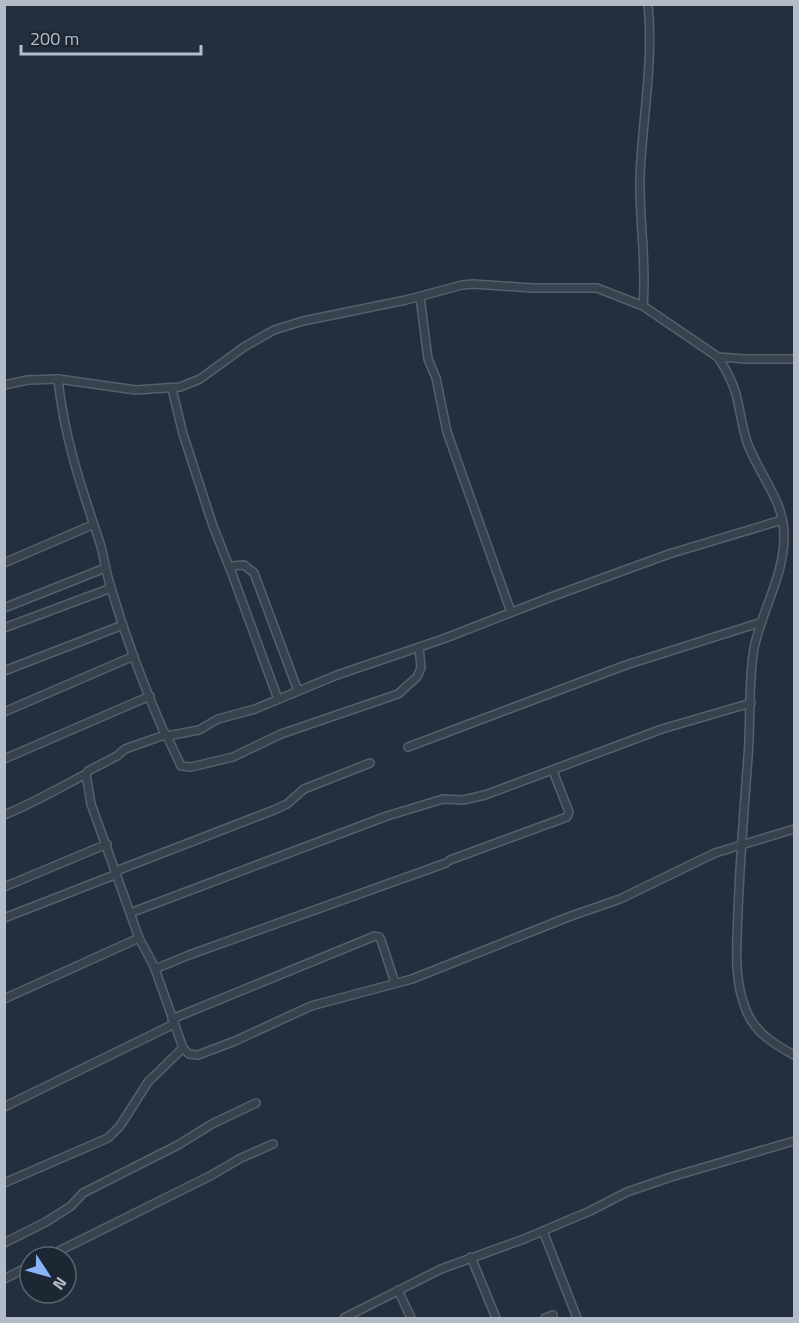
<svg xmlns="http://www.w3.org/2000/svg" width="799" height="1323" viewBox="0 0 799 1323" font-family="'Titillium Web',sans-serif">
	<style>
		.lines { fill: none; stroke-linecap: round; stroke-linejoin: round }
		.street-casing { stroke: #565f6c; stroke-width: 10 }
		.street { stroke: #38414e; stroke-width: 7 }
	</style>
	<rect width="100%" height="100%" fill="#242f3e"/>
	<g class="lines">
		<defs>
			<g id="street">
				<path d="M420 297 428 359 436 378 447 432 511 612"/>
				<path d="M643 306C647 263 639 221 640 178 642 120 654 63 648 4"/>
				<path d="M718 357C725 368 732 380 736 394 740 410 742 426 747 442 758 473 784 501 784 534 785 574 762 610 754 648 748 684 751 721 748 757 744 809 740 860 738 911 737 945 733 978 746 1010 755 1033 774 1044 794 1055"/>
				<path d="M58 379C64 437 81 487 100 543 104 557 106 573 111 588 125 636 143 684 163 730L167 736 199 730 218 719 255 709 337 675 443 639 551 597 669 554 782 520"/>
				<path d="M4 385 28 380 58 379 136 390 180 387 200 379 244 347 274 330 303 321 406 300 462 285 473 284 533 288H597L643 306 718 357 746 359H794"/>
				<path d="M172 389 183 434 213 526 230 569"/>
				<path d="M4 563 92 525"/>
				<path d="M4 608 105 568"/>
				<path d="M4 628 111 588"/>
				<path d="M419 647 421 668 417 677 398 694 281 734 233 757 191 767 181 766 167 736H162L125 749 117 756 88 771 86 774 91 804 139 938 154 966 183 1048 189 1054 198 1055 235 1041 311 1006 412 979 571 916 620 899 715 853 794 829"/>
				<path d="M4 671 123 625"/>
				<path d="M278 699 231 571 232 566 244 565 254 573 298 691"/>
				<path d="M4 712 134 656"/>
				<path d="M408 747 626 665 762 622"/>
				<path d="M4 759 150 696"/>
				<path d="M4 815C32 804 59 788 86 774"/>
				<path d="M450 860 567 817 569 812 553 771"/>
				<path d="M116 871 274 810 287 804 304 789 370 763"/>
				<path d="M4 887 107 844"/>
				<path d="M130 913 387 816 443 799 463 800 485 795 662 729 751 703"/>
				<path d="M4 918 117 874"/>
				<path d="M155 969 189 955 446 863"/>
				<path d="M4 999 139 938"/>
				<path d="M172 1019 375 936 379 937 381 940 395 983"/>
				<path d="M4 1107 174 1024"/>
				<path d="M4 1183 108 1138 120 1126 148 1082 183 1048"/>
				<path d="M543 1231 577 1318"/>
				<path d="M4 1243 46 1222 71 1206 83 1193 178 1145 212 1124 256 1103"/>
				<path d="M47 1257 210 1176 241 1158 273 1144"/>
				<path d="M471 1257 496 1318"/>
				<path d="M4 1279 30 1266"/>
				<path d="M398 1290 411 1318"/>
				<path d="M344 1318 441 1269 524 1239 590 1211 627 1192 671 1177 794 1141"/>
				<path d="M545 1318 553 1315"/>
			</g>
		</defs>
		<use href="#street" class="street-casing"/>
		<use href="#street" class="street"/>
	</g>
	<rect width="799" height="1323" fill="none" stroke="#b4bcc9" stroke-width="12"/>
	<g transform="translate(48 1275) rotate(126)"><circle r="28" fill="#1d2633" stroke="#59626f" stroke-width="1.5"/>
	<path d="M0-4.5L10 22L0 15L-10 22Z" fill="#8ab4f8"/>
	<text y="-9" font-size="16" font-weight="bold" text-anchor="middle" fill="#b4bcc9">N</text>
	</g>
	<path d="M21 45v9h180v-9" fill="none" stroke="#b4bcc9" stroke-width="3"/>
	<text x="30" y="45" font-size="18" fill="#b4bcc9" stroke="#1d2633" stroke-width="4.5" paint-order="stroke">200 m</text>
</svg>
